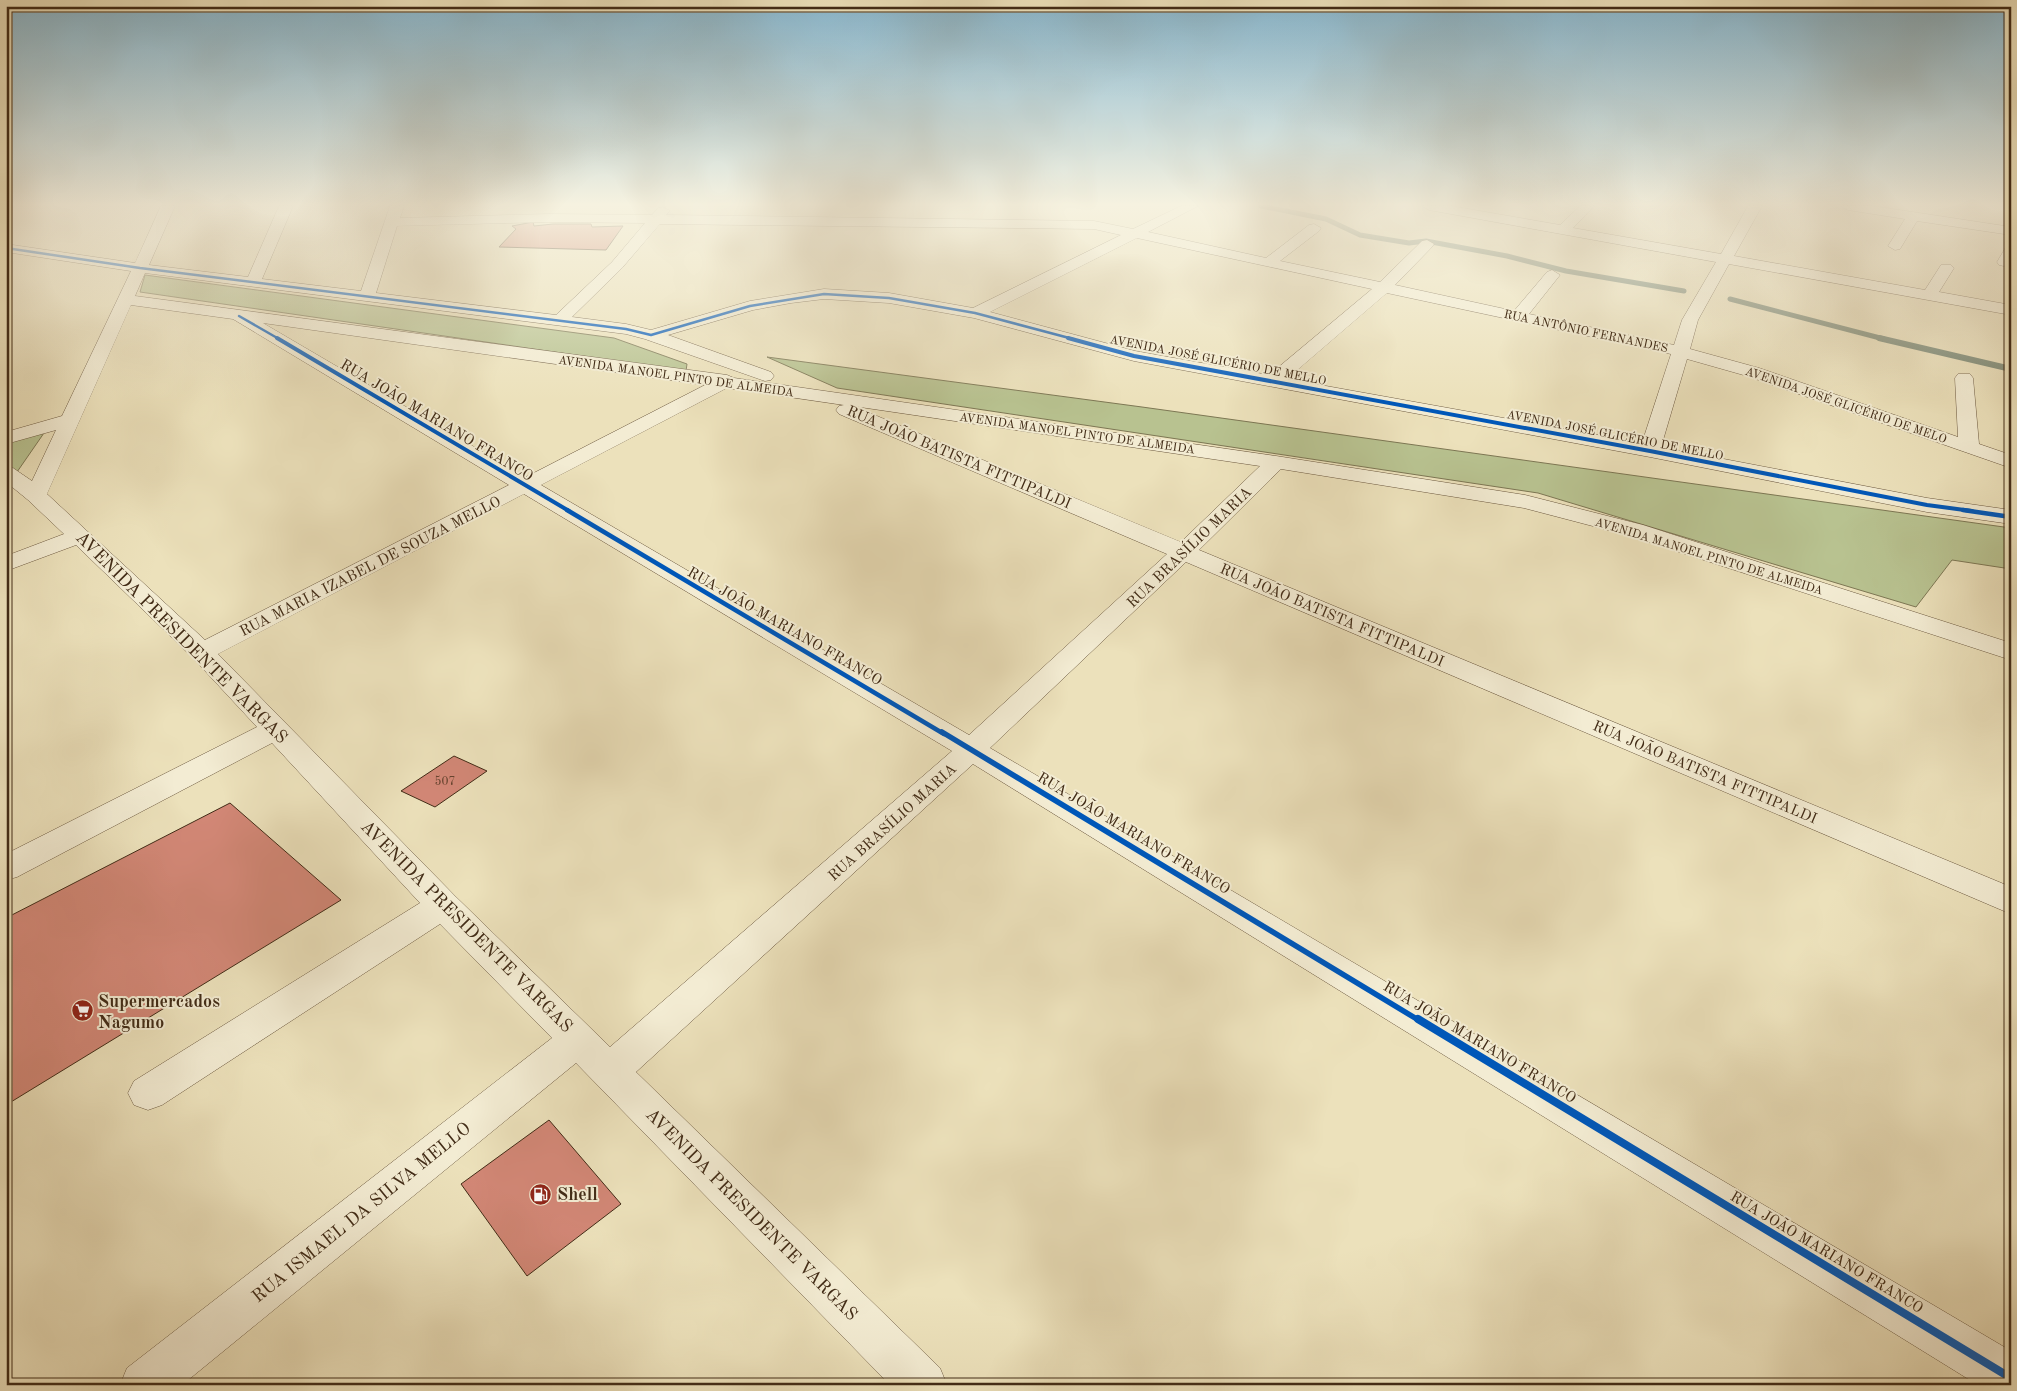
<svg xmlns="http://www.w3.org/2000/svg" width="2017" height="1391" viewBox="0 0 2017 1391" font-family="'Old Standard TT',serif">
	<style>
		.green { fill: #b8c290; stroke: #7d7754 }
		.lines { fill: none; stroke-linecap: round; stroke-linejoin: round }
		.stream-far1 { stroke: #768471; stroke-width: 5 }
		.stream { stroke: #768471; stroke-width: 6 }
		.building { fill: #d28776; stroke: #422c17 }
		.minor-casing { stroke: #6c5940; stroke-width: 1 }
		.minor { fill: #f3ecd3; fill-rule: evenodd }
		.cycleway-far4-casing { stroke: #f3ecd3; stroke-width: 4.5 }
		.cycleway-far3-casing { stroke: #f3ecd3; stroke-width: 6 }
		.cycleway-far2-casing { stroke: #f3ecd3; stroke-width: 8 }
		.cycleway-far1-casing { stroke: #f3ecd3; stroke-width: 9 }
		.cycleway-casing { stroke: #f3ecd3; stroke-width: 11 }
		.cycleway-far4 { stroke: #0057b8; stroke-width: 2.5 }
		.cycleway-far3 { stroke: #0057b8; stroke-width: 4 }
		.cycleway-far2 { stroke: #0057b8; stroke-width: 4.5 }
		.cycleway-far1 { stroke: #0057b8; stroke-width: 5.5 }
		.cycleway { stroke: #0057b8; stroke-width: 8 }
		.labels { text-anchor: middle; stroke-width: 4; stroke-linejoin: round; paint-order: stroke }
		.far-street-label { font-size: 12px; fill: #422c17; stroke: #f3ecd3 }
		.number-label { font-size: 12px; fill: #66432f }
		.street-label { font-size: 15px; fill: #422c17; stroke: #f3ecd3 }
		.near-street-label { font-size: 18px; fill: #422c17; stroke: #f3ecd3 }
		.near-poi-label { font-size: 18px; font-weight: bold; fill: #422c17; stroke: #f3ecd3; text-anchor: start }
	</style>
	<rect width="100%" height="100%" fill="#ece1bb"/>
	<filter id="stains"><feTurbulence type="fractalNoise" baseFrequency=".004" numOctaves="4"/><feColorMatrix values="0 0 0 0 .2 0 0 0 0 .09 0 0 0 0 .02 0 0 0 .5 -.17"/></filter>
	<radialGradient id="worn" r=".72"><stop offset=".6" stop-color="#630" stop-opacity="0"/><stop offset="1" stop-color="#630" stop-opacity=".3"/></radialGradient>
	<g class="green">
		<path d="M145 275 614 338 687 364 686 371 140 292Z"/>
		<path d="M767 357 1142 407 2011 528V569L1952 560 1916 607 1538 493 837 388Z"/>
		<path d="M44 433 17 472 6 462V442Z"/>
	</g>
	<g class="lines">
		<g class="stream-far1">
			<path d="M1261 206 1326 219 1360 235 1409 243 1426 241 1507 256 1566 271 1684 291"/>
			<path d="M1730 299 1884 339"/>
		</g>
		<path class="stream" d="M1879 338 2011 369"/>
	</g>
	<g class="building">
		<path d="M533 222 534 226 553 224H591L592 227 623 226 606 250 499 247 516 229 512 226Z"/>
		<path d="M454 756 487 771 435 807 401 791Z"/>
		<path d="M230 803 341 900 6 1105V918Z"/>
		<path d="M549 1120 621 1204 527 1276 461 1184Z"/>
	</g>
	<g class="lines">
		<defs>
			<g id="minor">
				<path d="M161 206H175L149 265 248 277 279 206H293L262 279 361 291 390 206H404L400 218 549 214 652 215 658 208 663 207 670 211 666 215 1094 221 1133 229 1181 206H1198L1148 232 1266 258 1309 225 1314 224 1321 228 1319 231 1280 261 1380 282 1422 241 1427 240 1434 244 1432 247 1395 285 1514 311 1547 272 1552 270 1560 275 1529 314 1674 345 1682 320 1716 262 1429 210 1422 206H1451L1560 225 1580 206H1594L1573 228 1721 254 1748 206H1762L1734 256 1925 290 1941 265H1951L1954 268 1939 292 2011 305V315L1729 264 1698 320 1690 349 1759 368 1958 437 1955 378 1958 374H1970L1973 378 1979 444 2011 455V468L1747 376 1687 359 1661 447 1927 498 2011 510V524L1927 512 1650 457 1134 361 974 318 889 303 824 299 791 303 753 310 668 335 771 372 774 376 771 380 765 381 645 339 626 334 145 273 135 296 727 375 734 378 1276 456 1525 495 1643 525 2011 643V660L1627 535 1524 508 1281 469 1199 550 2011 887V914L1186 562 990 748 2011 1351V1385H1978L973 764 636 1072 940 1368 947 1385H890L576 1063 182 1385H120L127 1368 552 1038 440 924 162 1105 148 1110 134 1105 128 1093 134 1081 420 903 272 743 17 877 6 880V854L257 727 193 658 76 545 6 571V556L64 534 28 500 6 482V466L13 468 32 481 56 430 6 444V432L62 416 131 271 6 252V244L135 263ZM549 222 645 223 612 262 556 315 376 293 397 226ZM660 224 1094 229 1121 235 973 308 889 293 824 289 750 301 651 330 626 324 572 317 622 268ZM1137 238 1372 289 1269 375 1135 351 990 312ZM1387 293 1671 354 1642 443 1287 379ZM131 305 233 319 509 485 205 640 47 494ZM263 323 705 385 526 477ZM727 388 844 405 839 406 836 410 839 414 1167 554 969 735 541 485ZM853 406 1260 466 1181 542ZM524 494 952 751 610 1047 455 896 218 654Z"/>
				<path d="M1841 206H1873L2011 227V235L1917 221 1900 249 1895 250 1888 246 1905 219 1848 210Z"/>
				<path d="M2011 246V263L2004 266 1999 265 1997 262 2006 247Z"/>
			</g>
		</defs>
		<use href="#minor" class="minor-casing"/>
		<use href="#minor" class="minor"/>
		<defs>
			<g id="cycleway-far4">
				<path d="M6 248 140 268 626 329 651 335 750 306 824 294 889 298 975 313 1073 339"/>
				<path d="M239 316 279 339"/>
			</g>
			<g id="cycleway-far3">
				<path d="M277 338 569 511"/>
				<path d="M1068 338 1134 356 1650 451 1927 505 1972 511"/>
			</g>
			<g id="cycleway-far2">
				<path d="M567 510 944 734"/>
				<path d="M1963 510 2011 517"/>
			</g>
			<path id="cycleway-far1" d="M942 732 1420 1021"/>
			<path id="cycleway" d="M1418 1019 2011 1378"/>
		</defs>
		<use href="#cycleway-far4" class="cycleway-far4-casing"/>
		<use href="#cycleway-far3" class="cycleway-far3-casing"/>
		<use href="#cycleway-far2" class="cycleway-far2-casing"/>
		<use href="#cycleway-far1" class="cycleway-far1-casing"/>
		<use href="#cycleway" class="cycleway-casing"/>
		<use href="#cycleway-far4" class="cycleway-far4"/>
		<use href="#cycleway-far3" class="cycleway-far3"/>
		<use href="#cycleway-far2" class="cycleway-far2"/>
		<use href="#cycleway-far1" class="cycleway-far1"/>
		<use href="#cycleway" class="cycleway"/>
	</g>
	<linearGradient id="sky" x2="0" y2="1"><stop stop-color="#88b8d0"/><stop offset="0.51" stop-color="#f6f2e0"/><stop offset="1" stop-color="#f6f2e0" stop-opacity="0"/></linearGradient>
	<rect width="2017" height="401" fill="url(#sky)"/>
	<defs>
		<symbol id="supermarket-disc" viewBox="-11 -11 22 22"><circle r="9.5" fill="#8f2418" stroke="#f3ecd3"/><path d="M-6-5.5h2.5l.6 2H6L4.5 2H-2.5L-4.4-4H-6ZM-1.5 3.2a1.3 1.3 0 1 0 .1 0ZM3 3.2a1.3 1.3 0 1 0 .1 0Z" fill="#fff"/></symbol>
		<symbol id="fuel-disc" viewBox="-11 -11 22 22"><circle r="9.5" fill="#8f2418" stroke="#f3ecd3"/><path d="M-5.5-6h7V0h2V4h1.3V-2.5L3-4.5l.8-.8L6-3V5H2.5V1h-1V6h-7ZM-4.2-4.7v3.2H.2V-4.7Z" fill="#fff"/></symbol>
	</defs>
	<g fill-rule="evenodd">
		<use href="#supermarket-disc" x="70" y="998" width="25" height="25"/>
		<use href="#fuel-disc" x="528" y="1182" width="25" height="25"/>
	</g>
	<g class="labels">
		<g class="far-street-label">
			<text transform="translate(1586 331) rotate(12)" y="4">RUA ANTÔNIO FERNANDES</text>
			<text transform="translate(1218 360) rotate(11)" y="4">AVENIDA JOSÉ GLICÉRIO DE MELLO</text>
			<text transform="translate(676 376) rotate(8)" y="4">AVENIDA MANOEL PINTO DE ALMEIDA</text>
			<text transform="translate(1846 405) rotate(19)" y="4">AVENIDA JOSÉ GLICÉRIO DE MELO</text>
			<text transform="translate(1077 433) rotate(8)" y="4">AVENIDA MANOEL PINTO DE ALMEIDA</text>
			<text transform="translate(1615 435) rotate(11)" y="4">AVENIDA JOSÉ GLICÉRIO DE MELLO</text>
			<text transform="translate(1709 556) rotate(17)" y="4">AVENIDA MANOEL PINTO DE ALMEIDA</text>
		</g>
		<g class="number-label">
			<text x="445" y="785">507</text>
		</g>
		<g class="street-label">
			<text transform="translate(437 420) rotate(31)" y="5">RUA JOÃO MARIANO FRANCO</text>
			<text transform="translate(959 457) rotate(23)" y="5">RUA JOÃO BATISTA FITTIPALDI</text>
			<text transform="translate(1189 547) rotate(-44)" y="5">RUA BRASÍLIO MARIA</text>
			<text transform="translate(370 566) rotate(-27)" y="5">RUA MARIA IZABEL DE SOUZA MELLO</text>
			<text transform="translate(1332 615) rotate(23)" y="5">RUA JOÃO BATISTA FITTIPALDI</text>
			<text transform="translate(785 626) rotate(30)" y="5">RUA JOÃO MARIANO FRANCO</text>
			<text transform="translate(1705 772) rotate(23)" y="5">RUA JOÃO BATISTA FITTIPALDI</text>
			<text transform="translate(892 822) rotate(-42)" y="5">RUA BRASÍLIO MARIA</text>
			<text transform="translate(1134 833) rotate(31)" y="5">RUA JOÃO MARIANO FRANCO</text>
			<text transform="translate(1480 1042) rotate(31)" y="5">RUA JOÃO MARIANO FRANCO</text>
			<text transform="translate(1827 1252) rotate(31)" y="5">RUA JOÃO MARIANO FRANCO</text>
		</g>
		<g class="near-street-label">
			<text transform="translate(182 637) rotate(45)" y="6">AVENIDA PRESIDENTE VARGAS</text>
			<text transform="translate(467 926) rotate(45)" y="6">AVENIDA PRESIDENTE VARGAS</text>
			<text transform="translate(361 1212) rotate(-39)" y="6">RUA ISMAEL DA SILVA MELLO</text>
			<text transform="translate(752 1214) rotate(45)" y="6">AVENIDA PRESIDENTE VARGAS</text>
		</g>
		<g class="near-poi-label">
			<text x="98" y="1007">Supermercados<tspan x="98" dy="21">Nagumo</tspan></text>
			<text x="557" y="1200">Shell</text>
		</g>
	</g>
	<rect width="2017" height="1391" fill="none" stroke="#ece1bb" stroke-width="25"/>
	<rect x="8" y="8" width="2002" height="1376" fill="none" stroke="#422c17" stroke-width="2.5"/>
	<rect x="12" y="12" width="1992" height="1366" fill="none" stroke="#422c17"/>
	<rect width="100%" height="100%" filter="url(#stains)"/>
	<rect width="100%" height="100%" fill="url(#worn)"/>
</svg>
